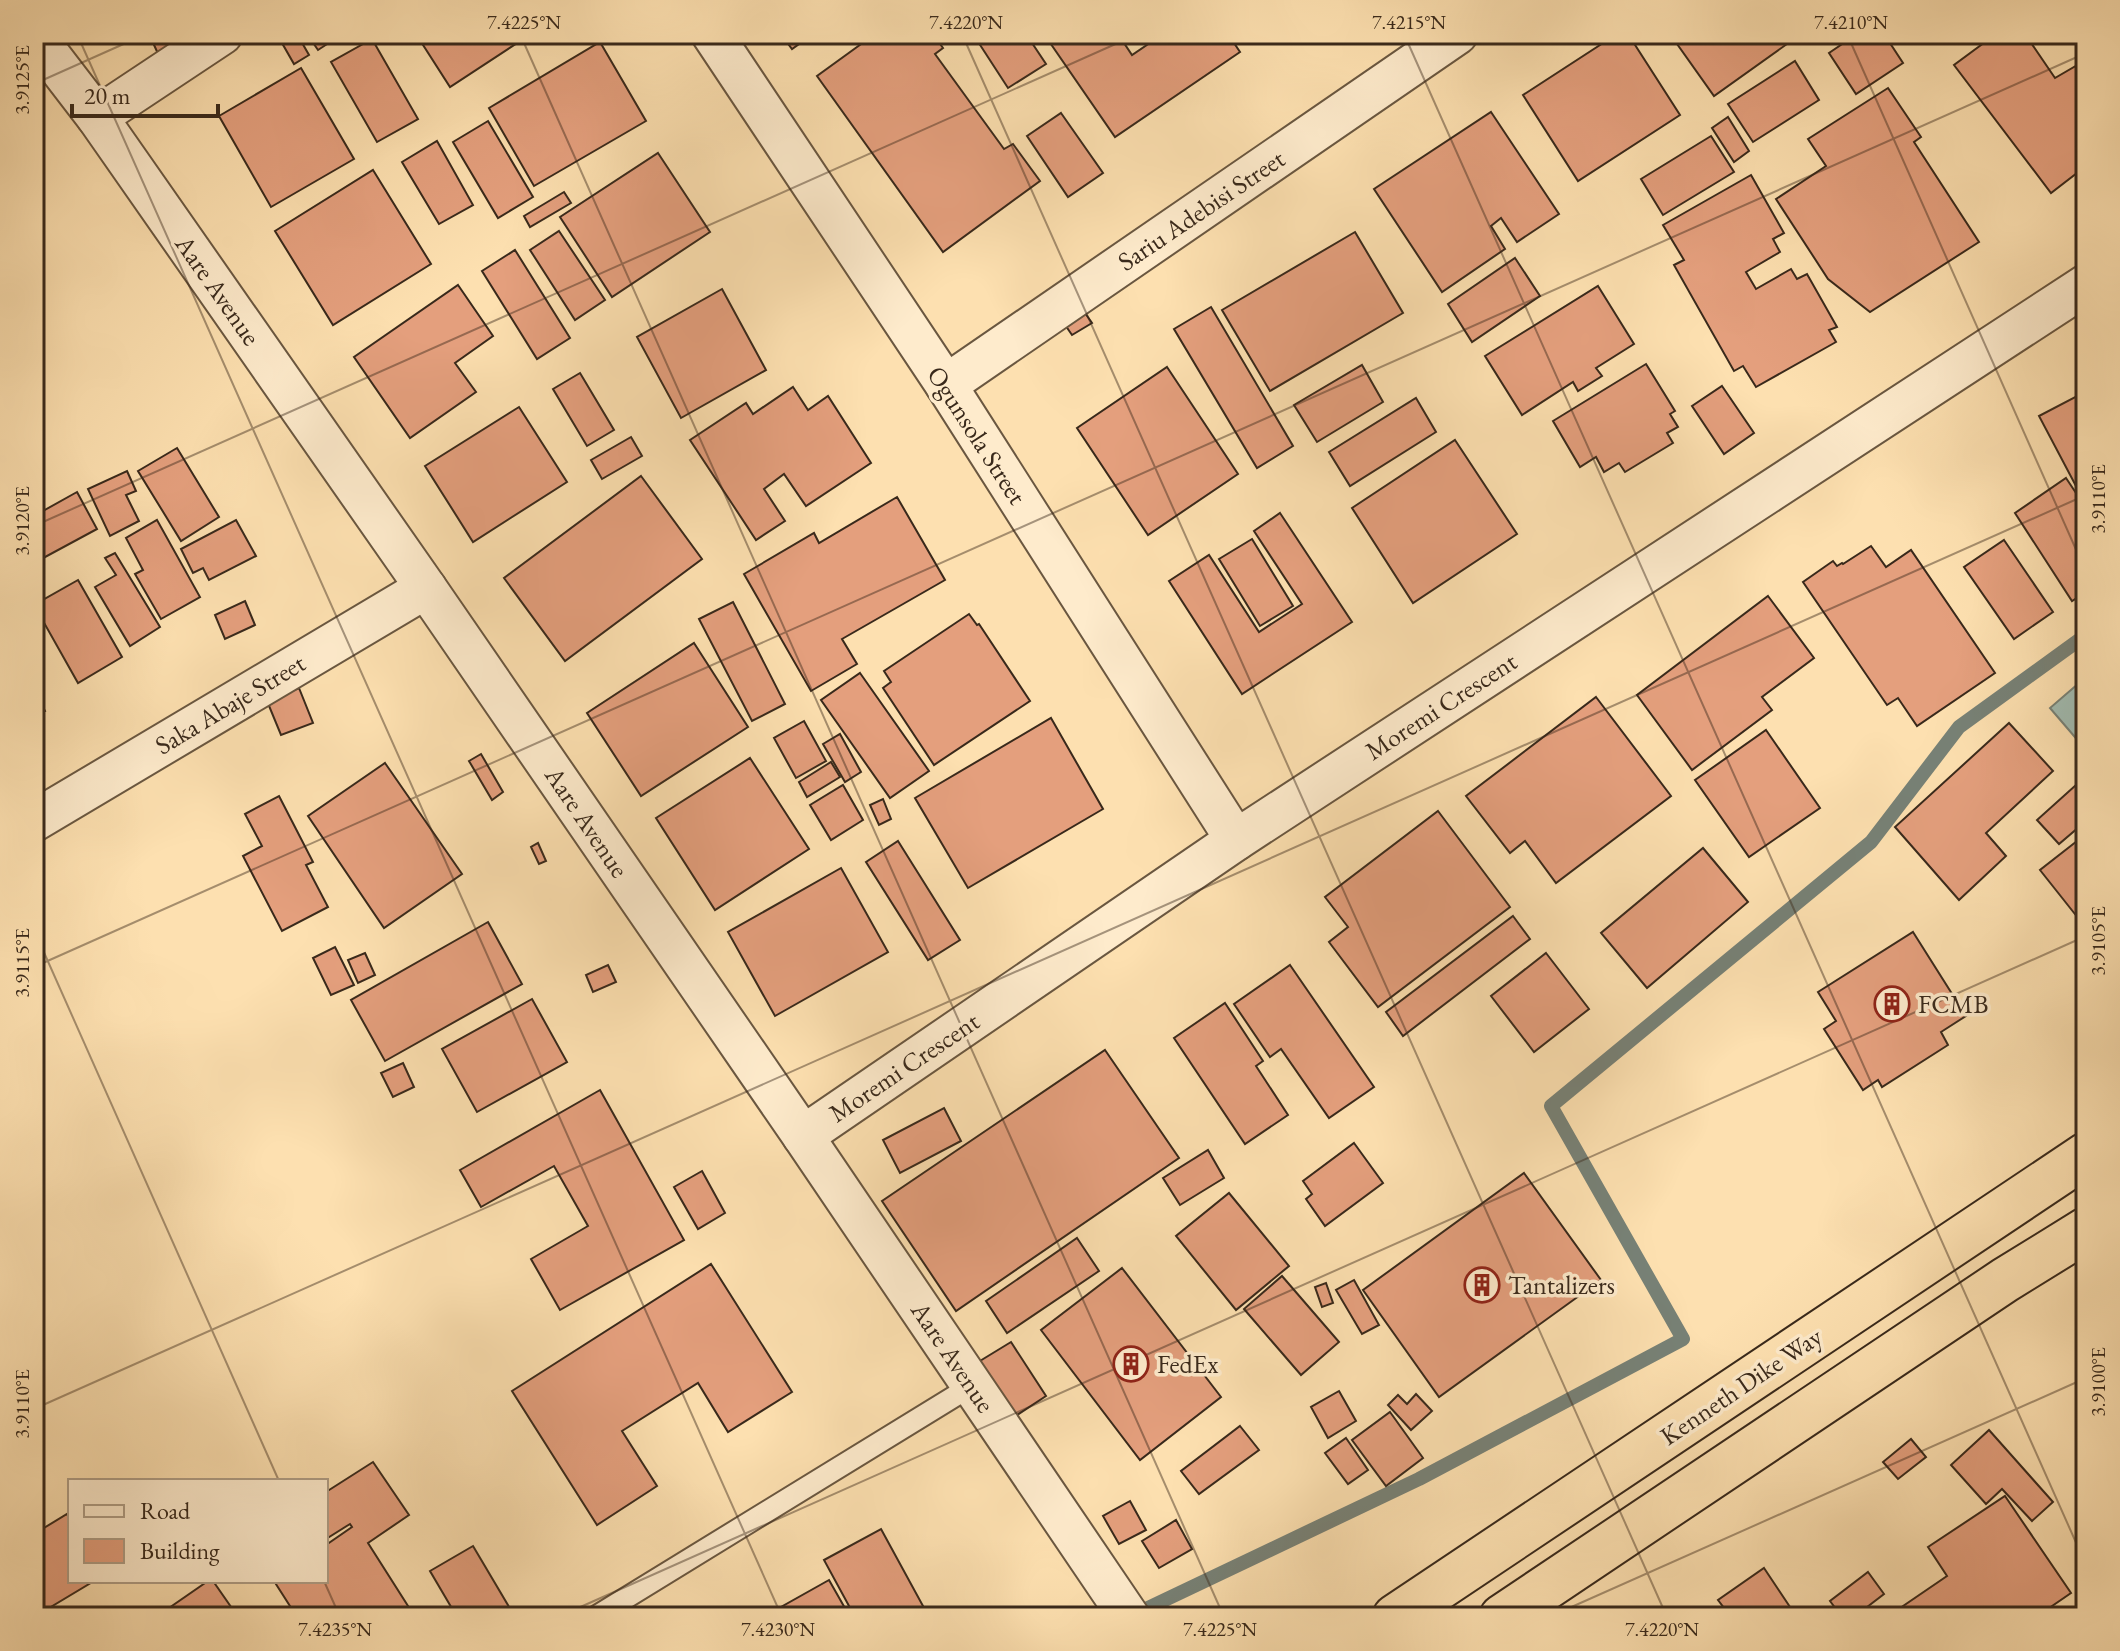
<svg xmlns="http://www.w3.org/2000/svg" width="2120" height="1651" viewBox="0 0 2120 1651" font-family="'EB Garamond',serif">
	<style>
		.water { fill: #a1bcb2; stroke: #778176; stroke-width: 2 }
		.lines { fill: none; stroke-linecap: round; stroke-linejoin: round }
		.stream { stroke: #778176; stroke-width: 14 }
		.building { fill: #e49f7d; stroke: #39291b; stroke-width: 2 }
		.service-casing { stroke: #6a5740; stroke-width: 24 }
		.minor-casing { stroke: #6a5740; stroke-width: 44 }
		.trunk-casing { stroke: #39291b; stroke-width: 48 }
		.service { stroke: #feebcc; stroke-width: 20 }
		.minor { stroke: #feebcc; stroke-width: 40 }
		.trunk { stroke: #fde0b0; stroke-width: 44 }
		.ticks { fill: none; stroke: #39291b; stroke-width: 2; stroke-opacity: 0.45 }
		.labels { text-anchor: middle; stroke-width: 7; stroke-linejoin: round; paint-order: stroke }
		.street-label { font-size: 26px; fill: #39291b; stroke: #feebcc }
		.poi-label { font-size: 26px; fill: #39291b; stroke: #feebcc; text-anchor: start }
		.neatline { fill: none; stroke: #39291b; stroke-width: 3 }
		.ticks-label { font-size: 20px; text-anchor: middle; fill: #39291b }
	</style>
	<rect width="100%" height="100%" fill="#fde0b0"/>
	<filter id="stains"><feTurbulence type="fractalNoise" baseFrequency=".0025" numOctaves="4"/><feColorMatrix values="0 0 0 0 .2 0 0 0 0 .09 0 0 0 0 .02 0 0 0 .5 -.17"/></filter>
	<radialGradient id="worn" r=".72"><stop offset=".6" stop-color="#630" stop-opacity="0"/><stop offset="1" stop-color="#630" stop-opacity=".3"/></radialGradient>
	<path class="water" d="M2086 677V750L2050 708Z"/>
	<g class="lines">
		<path class="stream" d="M1129 1617 1419 1479 1683 1339 1551 1106 1871 842 1959 727 2086 635"/>
	</g>
	<g class="building">
		<path d="M149 34H166L175 50 160 58Z"/>
		<path d="M297 34 309 55 294 64 282 43Z"/>
		<path d="M307 34H341V35L318 50Z"/>
		<path d="M416 34H531L450 87Z"/>
		<path d="M781 34H813L792 49Z"/>
		<path d="M875 34H933L943 48 935 54 1004 149 1013 144 1040 181 943 252 817 76Z"/>
		<path d="M973 34H1026L1046 64 1008 88Z"/>
		<path d="M1044 34H1118L1132 55 1157 38 1154 34H1228L1240 52 1115 137Z"/>
		<path d="M1617 34H1628L1680 115 1578 181 1523 95Z"/>
		<path d="M1670 34H1801L1714 96Z"/>
		<path d="M1857 34H1884L1903 63 1856 94 1829 53Z"/>
		<path d="M1996 34H2025L2055 78 2086 60V166L2051 193 1954 65Z"/>
		<path d="M372 39 418 119 377 142 331 62Z"/>
		<path d="M600 42 646 121 534 186 489 108Z"/>
		<path d="M1795 61 1819 100 1753 142 1728 104Z"/>
		<path d="M301 68 354 159 271 207 219 116Z"/>
		<path d="M1888 88 1921 137 1914 142 1979 242 1870 312 1828 279 1776 199 1826 166 1808 139Z"/>
		<path d="M1491 112 1559 214 1517 242 1501 218 1491 226 1505 249 1442 292 1374 189Z"/>
		<path d="M1061 113 1103 173 1068 197 1027 136Z"/>
		<path d="M1728 117 1749 151 1734 162 1712 128Z"/>
		<path d="M488 121 533 197 498 218 453 142Z"/>
		<path d="M1711 136 1734 172 1663 215 1641 179Z"/>
		<path d="M437 141 473 205 439 224 402 162Z"/>
		<path d="M658 153 710 232 612 297 560 217Z"/>
		<path d="M373 170 431 264 333 325 275 231Z"/>
		<path d="M1751 175 1784 233 1773 239 1780 252 1746 272 1756 289 1791 269 1797 279 1807 274 1837 327 1829 330 1836 342 1756 387 1743 366 1734 371 1674 265 1684 260 1663 225Z"/>
		<path d="M564 192 571 203 530 227 524 216Z"/>
		<path d="M559 231 605 300 575 320 530 250Z"/>
		<path d="M1355 232 1403 313 1270 391 1222 310Z"/>
		<path d="M515 250 570 338 537 359 482 271Z"/>
		<path d="M1515 258 1540 296 1472 342 1448 304Z"/>
		<path d="M458 285 493 336 455 363 476 392 410 438 354 357Z"/>
		<path d="M1598 286 1634 344 1596 368 1602 376 1578 391 1573 382 1522 415 1485 356Z"/>
		<path d="M722 289 766 370 681 418 637 337Z"/>
		<path d="M1078 303 1092 323 1072 335 1059 316Z"/>
		<path d="M1211 307 1293 446 1257 468 1174 329Z"/>
		<path d="M1646 364 1675 411 1670 414 1678 427 1667 433 1673 443 1625 472 1619 463 1604 472 1596 457 1580 467 1553 421Z"/>
		<path d="M1362 365 1383 402 1317 442 1294 405Z"/>
		<path d="M1167 367 1238 474 1148 535 1077 428Z"/>
		<path d="M580 373 614 430 587 446 553 389Z"/>
		<path d="M1722 386 1754 433 1724 454 1692 406Z"/>
		<path d="M793 387 808 410 828 396 871 463 806 506 784 474 764 489 785 521 756 540 690 440 746 403 753 414Z"/>
		<path d="M2079 395 2086 409V505L2039 416Z"/>
		<path d="M1416 398 1436 432 1350 486 1329 452Z"/>
		<path d="M519 407 567 482 473 542 425 466Z"/>
		<path d="M631 437 642 456 602 479 591 460Z"/>
		<path d="M1455 440 1517 534 1413 603 1352 508Z"/>
		<path d="M177 448 219 517 181 541 138 471Z"/>
		<path d="M127 471 136 491 126 495 139 521 110 536 88 489Z"/>
		<path d="M641 476 702 559 565 661 504 578Z"/>
		<path d="M2066 478 2086 508V592L2072 601 2015 513Z"/>
		<path d="M77 492 97 529 34 563V516Z"/>
		<path d="M897 497 945 580 842 639 857 664 811 691 744 574 814 533 819 543Z"/>
		<path d="M1280 513 1352 622 1242 694 1169 581 1209 555 1259 632 1302 604 1254 531Z"/>
		<path d="M157 520 200 597 161 619 135 574 143 570 126 538Z"/>
		<path d="M236 520 256 556 209 580 203 568 193 573 181 549Z"/>
		<path d="M1252 539 1293 606 1260 626 1219 559Z"/>
		<path d="M2004 540 2053 612 2014 639 1964 567Z"/>
		<path d="M1871 546 1886 567 1911 550 1995 673 1917 726 1898 698 1887 705 1803 582 1833 561 1837 566 1842 563 1843 564Z"/>
		<path d="M115 553 160 627 130 646 95 587 116 575 105 558Z"/>
		<path d="M78 580 122 657 78 683 34 605Z"/>
		<path d="M1768 596 1814 658 1762 697 1772 710 1692 770 1637 695Z"/>
		<path d="M245 601 255 625 225 639 215 615Z"/>
		<path d="M733 602 785 704 752 721 699 619Z"/>
		<path d="M969 614 977 625 979 624 1030 701 934 765 883 688 891 682 884 671Z"/>
		<path d="M694 643 748 727 641 796 587 713Z"/>
		<path d="M860 673 929 771 890 798 821 700Z"/>
		<path d="M299 688 313 723 281 735 267 701Z"/>
		<path d="M34 689 45 711 34 716Z"/>
		<path d="M1596 697 1671 796 1556 883 1525 841 1510 853 1466 796Z"/>
		<path d="M1051 718 1103 809 968 888 915 798Z"/>
		<path d="M804 721 826 761 796 778 774 738Z"/>
		<path d="M2009 723 2053 771 1986 833 2006 856 1959 900 1895 827Z"/>
		<path d="M1766 730 1820 808 1749 857 1695 780Z"/>
		<path d="M840 734 861 772 845 782 823 744Z"/>
		<path d="M481 754 503 792 492 800 469 761Z"/>
		<path d="M750 758 809 849 715 910 656 818Z"/>
		<path d="M831 762 840 777 807 797 799 782Z"/>
		<path d="M385 763 462 874 384 928 308 816Z"/>
		<path d="M2086 776V821L2059 844 2037 820Z"/>
		<path d="M843 785 863 820 831 840 810 805Z"/>
		<path d="M279 796 313 862 306 865 328 907 282 931 243 856 262 846 245 814Z"/>
		<path d="M883 799 891 819 879 825 870 805Z"/>
		<path d="M1438 811 1510 907 1378 1007 1329 942 1348 927 1325 897Z"/>
		<path d="M2086 834V928L2040 870Z"/>
		<path d="M898 841 960 940 928 960 866 862Z"/>
		<path d="M538 843 546 861 539 864 531 847Z"/>
		<path d="M1703 848 1748 902 1647 988 1601 933Z"/>
		<path d="M841 868 888 952 775 1016 728 932Z"/>
		<path d="M1513 916 1530 939 1403 1036 1386 1012Z"/>
		<path d="M488 922 522 984 385 1061 351 1000Z"/>
		<path d="M1913 932 1966 1016 1941 1032 1948 1045 1882 1087 1878 1080 1863 1090 1824 1029 1836 1021 1818 992Z"/>
		<path d="M335 947 354 985 331 995 313 958Z"/>
		<path d="M365 953 375 975 358 983 348 960Z"/>
		<path d="M1546 953 1589 1009 1534 1052 1491 996Z"/>
		<path d="M608 965 616 982 593 992 586 975Z"/>
		<path d="M1290 965 1374 1087 1329 1118 1281 1049 1270 1057 1234 1004Z"/>
		<path d="M532 999 567 1062 477 1112 442 1049Z"/>
		<path d="M1225 1003 1263 1061 1256 1066 1288 1115 1245 1144 1174 1038Z"/>
		<path d="M1105 1050 1179 1158 956 1311 882 1201Z"/>
		<path d="M403 1063 414 1087 393 1097 381 1073Z"/>
		<path d="M600 1090 684 1240 560 1310 531 1259 588 1226 554 1166 481 1207 460 1170Z"/>
		<path d="M944 1108 961 1141 900 1173 883 1140Z"/>
		<path d="M1354 1143 1383 1183 1325 1226 1306 1199 1312 1194 1303 1181Z"/>
		<path d="M1208 1150 1224 1178 1180 1205 1163 1178Z"/>
		<path d="M702 1171 725 1213 698 1229 674 1187Z"/>
		<path d="M1524 1173 1601 1280 1439 1397 1363 1290Z"/>
		<path d="M1229 1193 1289 1266 1236 1310 1176 1236Z"/>
		<path d="M1077 1238 1099 1271 1007 1333 986 1301Z"/>
		<path d="M711 1264 792 1392 728 1432 698 1383 622 1431 657 1486 597 1525 512 1391Z"/>
		<path d="M1122 1268 1221 1397 1140 1460 1041 1330Z"/>
		<path d="M1282 1276 1339 1342 1301 1375 1244 1309Z"/>
		<path d="M1354 1280 1379 1325 1362 1334 1336 1290Z"/>
		<path d="M1326 1283 1333 1303 1322 1307 1315 1287Z"/>
		<path d="M1011 1342 1046 1396 1011 1419 975 1364Z"/>
		<path d="M1339 1391 1356 1421 1328 1438 1311 1407Z"/>
		<path d="M1416 1394 1432 1411 1411 1430 1388 1405 1398 1395 1407 1404Z"/>
		<path d="M1390 1412 1423 1458 1386 1486 1352 1440Z"/>
		<path d="M1240 1426 1259 1450 1199 1494 1181 1471Z"/>
		<path d="M1989 1430 2053 1502 2032 1521 2002 1489 1986 1504 1951 1465Z"/>
		<path d="M1346 1438 1368 1470 1348 1484 1325 1453Z"/>
		<path d="M1911 1439 1926 1457 1898 1479 1883 1462Z"/>
		<path d="M373 1462 409 1515 368 1543 415 1617H297L274 1581H326V1545L352 1527 350 1524 326 1539V1492Z"/>
		<path d="M2005 1496 2071 1593 2036 1617H1887L1947 1576 1928 1547Z"/>
		<path d="M1130 1501 1146 1530 1119 1544 1103 1516Z"/>
		<path d="M67 1514 70 1520V1581H94L34 1617V1534Z"/>
		<path d="M1176 1520 1192 1549 1159 1568 1142 1541Z"/>
		<path d="M881 1529 929 1617H855L824 1560Z"/>
		<path d="M473 1546 515 1617H457L430 1571Z"/>
		<path d="M1764 1568 1790 1607 1776 1617H1731L1718 1600Z"/>
		<path d="M1868 1572 1884 1594 1854 1617H1842L1830 1601Z"/>
		<path d="M829 1580 850 1617 765 1616Z"/>
		<path d="M208 1581H213L238 1617H156Z"/>
	</g>
	<g class="lines">
		<defs>
			<path id="service" d="M595 1617 973 1385"/>
			<g id="minor">
				<path d="M712 34 946 385 1236 840"/>
				<path d="M34 35 97 117 426 588 803 1136 1129 1617"/>
				<path d="M97 117 222 34"/>
				<path d="M946 385 1457 34"/>
				<path d="M34 821 426 588"/>
				<path d="M803 1136 1236 840 2086 285"/>
			</g>
			<g id="trunk">
				<path d="M1395 1617 2086 1155"/>
				<path d="M1502 1617 2005 1280 2086 1230"/>
			</g>
		</defs>
		<use href="#service" class="service-casing"/>
		<use href="#minor" class="minor-casing"/>
		<use href="#trunk" class="trunk-casing"/>
		<use href="#service" class="service"/>
		<use href="#minor" class="minor"/>
		<use href="#trunk" class="trunk"/>
	</g>
	<path class="ticks" d="M77 34 782 1617M520 34 1224 1617M962 34 1667 1617M1404 34 2086 1565M1847 34 2086 572M34 84 146 34M34 526 1138 34M34 930 279 1481M34 967 2086 53M34 1409 2086 495M324 1581 340 1617M558 1617 2086 936M1549 1617 2086 1378"/>
	<defs>
		<symbol id="building-ring" viewBox="-11 -11 22 22"><circle r="9.5" fill="#feebcc" stroke="#8f2418" stroke-width="1.5"/><path d="M-4-6H4V6H1V3H-1V6H-4ZM-2.5-4.3h1.7v1.8h-1.7ZM.8-4.3h1.7v1.8H.8ZM-2.5-1h1.7V.8h-1.7ZM.8-1h1.7V.8H.8Z" fill="#8f2418"/></symbol>
	</defs>
	<g fill-rule="evenodd">
		<use href="#building-ring" x="1872" y="984" width="40" height="40"/>
		<use href="#building-ring" x="1462" y="1265" width="40" height="40"/>
		<use href="#building-ring" x="1111" y="1344" width="40" height="40"/>
	</g>
	<g class="labels">
		<g class="street-label">
			<text transform="translate(1201 210) rotate(-34)" y="9">Sariu Adebisi Street</text>
			<text transform="translate(218 290) rotate(55)" y="9">Aare Avenue</text>
			<text transform="translate(977 435) rotate(57)" y="9">Ogunsola Street</text>
			<text transform="translate(230 704) rotate(-31)" y="9">Saka Abaje Street</text>
			<text transform="translate(1441 706) rotate(-33)" y="9">Moremi Crescent</text>
			<text transform="translate(587 822) rotate(56)" y="9">Aare Avenue</text>
			<text transform="translate(904 1067) rotate(-34)" y="9">Moremi Crescent</text>
			<text transform="translate(953 1357) rotate(56)" y="9">Aare Avenue</text>
			<text transform="translate(1741 1386) rotate(-34)" y="9">Kenneth Dike Way</text>
		</g>
		<g class="poi-label">
			<text x="1918" y="1013">FCMB</text>
			<text x="1508" y="1294">Tantalizers</text>
			<text x="1157" y="1373">FedEx</text>
		</g>
	</g>
	<rect width="2120" height="1651" fill="none" stroke="#fde0b0" stroke-width="88"/>
	<rect x="68" y="1479" width="260" height="104" fill="#feebcc" stroke="#af9d85" stroke-width="2"/>
	<rect x="84" y="1505" width="40" height="12" fill="#feebcc" stroke="#af9d85" stroke-width="2"/>
	<text x="140" y="1519" font-size="24" fill="#39291b">Road</text>
	<rect x="84" y="1539" width="40" height="24" fill="#e49f7d" stroke="#af9d85" stroke-width="2"/>
	<text x="140" y="1559" font-size="24" fill="#39291b">Building</text>
	<path d="M72 104v12h146v-12" fill="none" stroke="#39291b" stroke-width="4"/>
	<text x="84" y="104" font-size="24" fill="#39291b" stroke="#feebcc" stroke-width="6" paint-order="stroke">20 m</text>
	<rect x="44" y="44" width="2032" height="1563" class="neatline"/>
	<g class="ticks-label">
		<text x="524" y="29">7.4225°N</text>
		<text x="966" y="29">7.4220°N</text>
		<text x="1409" y="29">7.4215°N</text>
		<text x="1851" y="29">7.4210°N</text>
		<text transform="translate(22 80) rotate(-90)" y="7">3.9125°E</text>
		<text transform="translate(2098 499) rotate(-90)" y="7">3.9110°E</text>
		<text transform="translate(22 521) rotate(-90)" y="7">3.9120°E</text>
		<text transform="translate(2098 941) rotate(-90)" y="7">3.9105°E</text>
		<text transform="translate(22 963) rotate(-90)" y="7">3.9115°E</text>
		<text transform="translate(2098 1382) rotate(-90)" y="7">3.9100°E</text>
		<text transform="translate(22 1404) rotate(-90)" y="7">3.9110°E</text>
		<text x="335" y="1636">7.4235°N</text>
		<text x="778" y="1636">7.4230°N</text>
		<text x="1220" y="1636">7.4225°N</text>
		<text x="1662" y="1636">7.4220°N</text>
	</g>
	<rect width="100%" height="100%" filter="url(#stains)"/>
	<rect width="100%" height="100%" fill="url(#worn)"/>
</svg>
